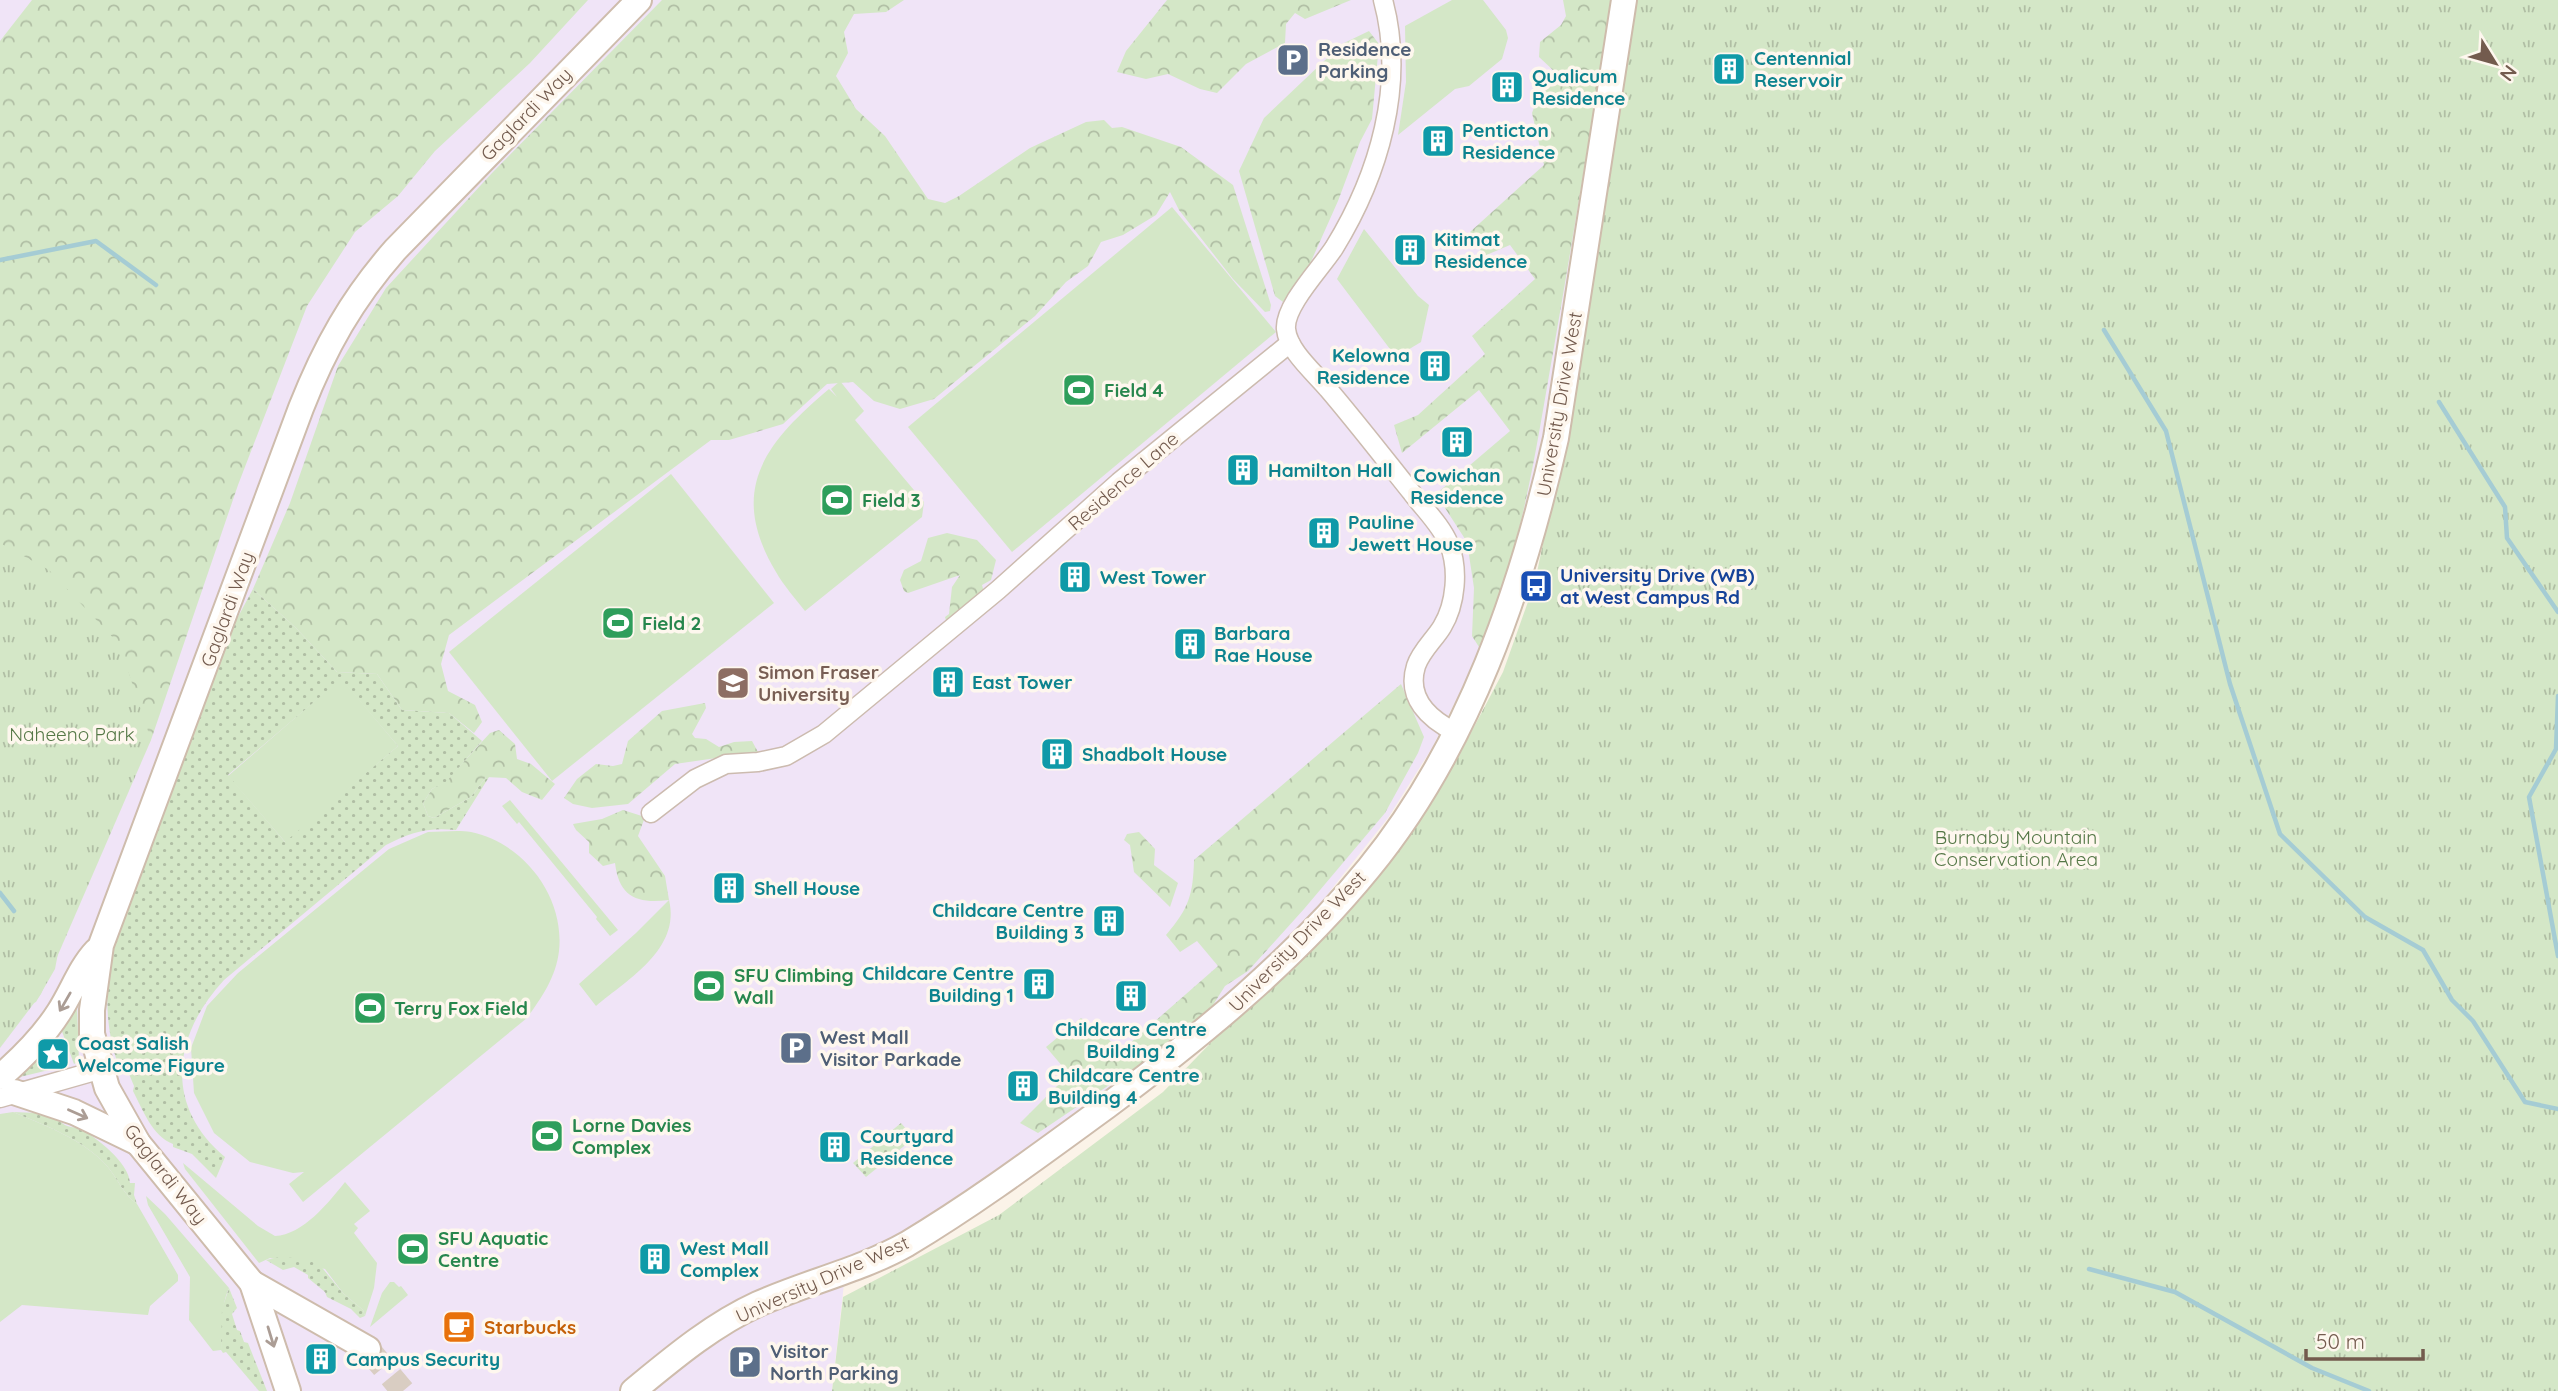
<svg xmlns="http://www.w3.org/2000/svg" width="2558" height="1391" viewBox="0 0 2558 1391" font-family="Quicksand,sans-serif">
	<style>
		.education { fill: #f0e4f7 }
		.grass { fill: #d4e7c7 }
		.forest { fill: url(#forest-crowns) }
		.park { fill: url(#park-tufts) }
		.garden { fill: url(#garden-dots); fill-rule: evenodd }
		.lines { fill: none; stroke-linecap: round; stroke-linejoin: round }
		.stream { stroke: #a5ccd4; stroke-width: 4.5 }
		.secondary-tunnel { stroke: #d9cdc2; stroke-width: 24; stroke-dasharray: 24 12; stroke-linecap: butt }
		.street-casing { stroke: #ccbbaf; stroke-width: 21 }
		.secondary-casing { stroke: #cebcac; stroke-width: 28 }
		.street { stroke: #fff; stroke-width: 18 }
		.secondary { stroke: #fff; stroke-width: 24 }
		.oneway { stroke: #ab9d95 }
		.labels { text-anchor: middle; stroke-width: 7; stroke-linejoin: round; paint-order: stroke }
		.service-label { font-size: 19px; font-weight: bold; fill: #4e5e75; stroke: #fef7ee; text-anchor: start }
		.culture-label { font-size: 19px; font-weight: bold; fill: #0d838f; stroke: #fef7ee; text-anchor: start }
		.street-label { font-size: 19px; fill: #735b4e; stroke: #fef7ee }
		.leisure-label { font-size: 19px; font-weight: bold; fill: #27864d; stroke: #fef7ee; text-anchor: start }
		.transit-label { font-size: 19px; font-weight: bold; fill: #164399; stroke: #fef7ee; text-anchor: start }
		.education-label { font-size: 19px; font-weight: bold; fill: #785e54; stroke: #fef7ee; text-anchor: start }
		.park-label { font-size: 19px; fill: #557847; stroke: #fef7ee }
		.food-label { font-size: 19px; font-weight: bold; fill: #c56008; stroke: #fef7ee; text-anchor: start }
	</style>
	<defs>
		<pattern id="forest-crowns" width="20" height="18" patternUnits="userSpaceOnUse" patternTransform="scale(1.75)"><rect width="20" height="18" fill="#d4e7c7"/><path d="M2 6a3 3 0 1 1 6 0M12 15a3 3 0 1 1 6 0" fill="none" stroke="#b0bea4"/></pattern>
		<pattern id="park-tufts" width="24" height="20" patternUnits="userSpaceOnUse" patternTransform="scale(1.75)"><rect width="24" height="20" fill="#d4e7c7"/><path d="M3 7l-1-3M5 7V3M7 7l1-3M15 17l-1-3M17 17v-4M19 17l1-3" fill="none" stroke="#b0bea4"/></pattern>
		<pattern id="garden-dots" width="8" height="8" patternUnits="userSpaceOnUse" patternTransform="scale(1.75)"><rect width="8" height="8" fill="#d4e7c7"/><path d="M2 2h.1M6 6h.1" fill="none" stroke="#b0bea4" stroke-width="1.8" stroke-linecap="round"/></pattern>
	</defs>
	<rect width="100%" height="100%" fill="#fbf3e8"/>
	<path class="education" d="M0 0H1614L1539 468 1506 583 1474 664 1432 748 1388 818 1304 924 1200 1023 985 1184 885 1243 847 1257 832 1391H0Z"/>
	<g class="grass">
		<path d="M1452 0H1483L1506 30 1508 38 1502 59 1469 86 1455 89 1398 135 1406 82 1405 26Z"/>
		<path d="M1172 207 1276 332 1012 552 908 427Z"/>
		<path d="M1364 229 1418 296 1429 305 1421 342 1396 357 1337 279Z"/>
		<path d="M840 381 864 411 855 420 924 502 922 517 805 611C795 598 784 586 776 572 727 490 765 443 829 389L837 397 831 389Z"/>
		<path d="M671 474 774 603 552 781 449 652Z"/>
		<path d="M341 678 398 746 286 843 228 776Z"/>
		<path d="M510 800 618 930 610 936 596 919 597 917 519 822 517 824 502 806Z"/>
		<path d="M428 832C442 832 458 830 471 832 524 843 565 897 559 951 556 977 542 997 527 1018L303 1202 289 1184 304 1172 293 1173 250 1162 214 1133 194 1093 191 1048 207 1006 238 973 389 849Z"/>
		<path d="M669 900C681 949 628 979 596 1006L579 984 636 933Z"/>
		<path d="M13 1112C46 1126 83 1139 107 1166 118 1179 123 1194 137 1204L178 1275V1281L150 1306 148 1315 22 1305 0 1322V1114Z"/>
		<path d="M183 1163 258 1226 275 1236C303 1235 329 1202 345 1182L370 1211 354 1224 358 1228 354 1233 377 1263 374 1288 365 1316 363 1310 343 1293 325 1269 270 1258 259 1263 185 1169Z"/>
		<path d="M146 1196 165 1214 229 1288C219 1311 224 1328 221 1350L213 1351 189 1320 190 1277 148 1205Z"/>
		<path d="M390 1282H394L399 1287 401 1286 408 1295 370 1327 382 1293Z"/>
	</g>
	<g class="forest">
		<path d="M32 0H588L530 63 435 151 398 196 355 232 307 306 238 485 151 740 121 795 64 922 55 969 36 1002 0 1017V41Z"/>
		<path d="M662 0H904L886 12 854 14 844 32 848 53 836 76 856 109 885 136 928 199 945 203 959 196 1030 148 1086 122 1104 120 1112 128 1122 127 1181 147 1233 185 1271 305 1270 311 1265 312 1233 279 1179 210 1170 192 1156 215 1123 235 1101 242 1088 266 1066 282 1035 316 934 399 900 409 874 401 853 382 827 384 783 424 729 440H711L449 635 441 664 448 691 475 705 482 722 474 733 449 713 402 710 377 674 337 672 296 628 253 589 290 503 338 366 386 288 492 173Z"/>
		<path d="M1167 0H1351L1305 19 1295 13 1286 24 1285 43 1246 64 1217 93 1200 89 1168 74 1146 79 1117 72 1126 51Z"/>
		<path d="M1563 0H1611C1593 116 1574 232 1554 347 1536 448 1522 553 1479 647L1472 636 1474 588 1467 542 1436 494 1510 431 1479 390 1402 453 1394 425 1418 415 1485 354 1472 336 1535 279 1510 245 1484 256 1470 232 1544 165 1532 113 1538 97 1551 86 1554 71 1539 57 1540 42 1561 25 1566 16Z"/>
		<path d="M1369 31 1379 44 1372 119 1360 142 1338 201 1305 275 1283 302 1275 296 1239 171 1264 118 1342 44Z"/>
		<path d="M947 533 977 540 996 560 991 580 982 585 984 592 947 624 945 617 949 614 952 587 960 575 908 593 904 591 900 580 904 570 921 561 928 538Z"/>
		<path d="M1401 684 1424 737 1418 753 1385 813 1304 909 1248 971 1225 986 1208 1013 1179 1038 1038 1133 1020 1123 1069 1074 1046 1047 1081 1018 1117 1046 1129 1044 1218 966 1197 941 1180 952 1166 935C1189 908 1193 895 1194 860Z"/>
		<path d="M705 703 706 708 692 734 695 738 706 739 719 747 734 742 752 741 758 752 675 764 628 804 592 808 573 804 564 798 577 779 596 764 613 766 622 764 628 741 662 711Z"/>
		<path d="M499 730 515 744 517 759 531 764 555 784 542 800 522 792 506 778 486 777 471 797 434 818 428 816 423 803 432 789 446 781 490 733Z"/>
		<path d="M623 810 645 817 638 836 665 876 669 900C637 904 619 897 615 863L603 866 589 853V842L576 830 573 824 602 819Z"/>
		<path d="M1139 832 1155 849 1154 865 1178 883 1170 907 1134 872 1130 845 1124 840 1127 834Z"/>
	</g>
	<g class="park">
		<path d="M1637 0H2558V1391H832L843 1297 999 1215 1163 1092 1230 1023 1361 899 1426 810 1455 763 1503 672 1535 582 1572 403Z"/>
		<path d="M0 543 49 570 119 644 151 740 41 994 0 1048Z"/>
	</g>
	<g class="garden">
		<path d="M253 589 296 628 337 672 377 674 402 710 449 713 482 741 446 782 432 789 423 803 428 816 434 818 471 797 486 777H489L456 830C429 827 410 832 386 845L224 980C172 1036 164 1106 225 1157L216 1178 192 1154 173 1147V1144C152 1136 143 1110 133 1091L134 1086 129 1074 121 1072C101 1023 105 972 120 923L233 626ZM341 679 398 746 285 842 228 775Z"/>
		<path d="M77 1004 79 1061 74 1064 60 1026Z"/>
		<path d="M54 1034 65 1066 16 1078Z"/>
		<path d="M13 1112 38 1113 58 1118C61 1125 72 1129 79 1127 96 1138 129 1162 130 1183H135L134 1195 137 1204C123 1194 118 1179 107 1166 83 1139 46 1126 13 1112Z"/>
		<path d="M901 1123 914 1138 866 1177 853 1163Z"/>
		<path d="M280 1257 306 1259 319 1264 343 1293 363 1310 365 1316 360 1318 351 1309 327 1297 325 1292 308 1278V1275L294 1267 283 1270 266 1260Z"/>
		<path d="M229 1288 237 1308 232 1314 237 1330 240 1331 244 1342 248 1343 267 1391H259L226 1352 223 1353 221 1350 222 1309Z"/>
	</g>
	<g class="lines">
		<g class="stream">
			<path d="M0 260 96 241 156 285"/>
			<path d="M2104 330 2166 431 2230 684 2280 834 2365 917 2423 950 2452 1000 2473 1021 2525 1102 2558 1109"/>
			<path d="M2439 402 2505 507 2507 538 2558 612"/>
			<path d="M2558 696 2556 749 2529 797 2558 956"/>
			<path d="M0 893 14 911"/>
			<path d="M2089 1269 2175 1292 2312 1368 2369 1391"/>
		</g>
		<path class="secondary-tunnel" d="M368 1349 403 1391"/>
		<defs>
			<g id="street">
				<path d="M1383 0C1406 84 1379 175 1334 248 1321 268 1284 306 1286 329 1288 351 1315 373 1328 389 1357 423 1384 458 1412 493 1424 509 1441 525 1449 544 1459 569 1456 604 1442 627 1434 640 1421 651 1416 666 1406 698 1429 719 1455 732"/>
				<path d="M651 813 695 779 726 764 758 762 786 756 824 734 998 590 1119 482 1290 343"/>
				<path d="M0 1098 102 1069"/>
			</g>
			<g id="secondary">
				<path d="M0 1077C22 1058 43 1037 59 1012 72 992 80 968 96 951"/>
				<path d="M14 1092 74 1112 138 1143"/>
				<path d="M252 1283 368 1349"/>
				<path d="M288 1391 252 1283 138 1143 107 1088 92 1034V1010L101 945 301 408C325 347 352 299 395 250L639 0"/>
				<path d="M633 1391C672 1359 712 1325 758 1304 807 1282 861 1270 907 1244 977 1202 1041 1154 1107 1106 1202 1035 1294 960 1369 868 1468 747 1522 589 1556 438L1624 0"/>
			</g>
		</defs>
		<use href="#street" class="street-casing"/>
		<use href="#secondary" class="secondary-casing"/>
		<use href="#street" class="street"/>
		<use href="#secondary" class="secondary"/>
	</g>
	<defs><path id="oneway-shaft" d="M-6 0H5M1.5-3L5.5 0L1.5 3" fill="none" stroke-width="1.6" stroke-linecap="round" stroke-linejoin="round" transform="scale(1.75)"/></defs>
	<g class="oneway">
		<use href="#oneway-shaft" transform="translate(65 1002) rotate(120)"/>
		<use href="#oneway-shaft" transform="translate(78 1114) rotate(24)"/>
		<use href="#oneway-shaft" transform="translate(271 1337) rotate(73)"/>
	</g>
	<defs>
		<symbol id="parking-square" viewBox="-11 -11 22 22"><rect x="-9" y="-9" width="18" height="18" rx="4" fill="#5c6f8a" stroke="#fef7ee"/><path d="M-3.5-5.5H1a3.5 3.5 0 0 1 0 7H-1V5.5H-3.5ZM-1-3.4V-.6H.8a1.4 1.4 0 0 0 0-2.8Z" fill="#fff"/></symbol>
		<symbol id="building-square" viewBox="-11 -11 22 22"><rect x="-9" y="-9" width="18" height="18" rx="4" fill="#0f9aa8" stroke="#fef7ee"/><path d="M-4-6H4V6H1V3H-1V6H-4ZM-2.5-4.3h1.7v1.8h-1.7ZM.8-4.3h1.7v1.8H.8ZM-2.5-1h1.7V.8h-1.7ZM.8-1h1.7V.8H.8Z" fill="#fff"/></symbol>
		<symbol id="stadium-square" viewBox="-11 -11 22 22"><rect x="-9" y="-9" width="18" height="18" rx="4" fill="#2e9e5b" stroke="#fef7ee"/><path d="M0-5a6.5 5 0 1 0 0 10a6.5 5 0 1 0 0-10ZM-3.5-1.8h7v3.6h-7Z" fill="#fff"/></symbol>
		<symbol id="bus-square" viewBox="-11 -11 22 22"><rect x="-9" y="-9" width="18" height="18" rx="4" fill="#1a4fb4" stroke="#fef7ee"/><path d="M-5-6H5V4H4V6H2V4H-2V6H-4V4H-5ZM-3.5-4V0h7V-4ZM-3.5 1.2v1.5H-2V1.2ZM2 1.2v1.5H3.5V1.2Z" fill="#fff"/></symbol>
		<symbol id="university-square" viewBox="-11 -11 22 22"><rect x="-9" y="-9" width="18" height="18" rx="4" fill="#8d6e63" stroke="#fef7ee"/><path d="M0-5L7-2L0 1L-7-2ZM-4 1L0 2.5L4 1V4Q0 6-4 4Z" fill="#fff"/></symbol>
		<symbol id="sight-square" viewBox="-11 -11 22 22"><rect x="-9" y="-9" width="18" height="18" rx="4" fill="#0f9aa8" stroke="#fef7ee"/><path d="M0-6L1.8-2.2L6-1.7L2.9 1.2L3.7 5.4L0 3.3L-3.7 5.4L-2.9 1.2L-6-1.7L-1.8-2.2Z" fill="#fff"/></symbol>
		<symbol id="cafe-square" viewBox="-11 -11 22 22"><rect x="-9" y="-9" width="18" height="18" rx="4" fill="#e8710a" stroke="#fef7ee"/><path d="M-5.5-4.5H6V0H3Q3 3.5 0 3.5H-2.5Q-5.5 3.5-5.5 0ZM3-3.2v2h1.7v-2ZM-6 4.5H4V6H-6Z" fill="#fff"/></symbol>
	</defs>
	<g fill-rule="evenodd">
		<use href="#parking-square" x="1274" y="41" width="38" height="38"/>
		<use href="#building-square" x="1710" y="50" width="38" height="38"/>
		<use href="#building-square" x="1488" y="68" width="38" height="38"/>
		<use href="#building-square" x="1419" y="122" width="38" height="38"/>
		<use href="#building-square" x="1391" y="231" width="38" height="38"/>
		<use href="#building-square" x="1416" y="347" width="38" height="38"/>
		<use href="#stadium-square" x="1060" y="371" width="38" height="38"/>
		<use href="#building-square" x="1438" y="423" width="38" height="38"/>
		<use href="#building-square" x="1224" y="451" width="38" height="38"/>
		<use href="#stadium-square" x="818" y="481" width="38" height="38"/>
		<use href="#building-square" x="1305" y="514" width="38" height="38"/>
		<use href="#building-square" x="1056" y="558" width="38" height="38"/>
		<use href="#bus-square" x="1517" y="567" width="38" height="38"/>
		<use href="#stadium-square" x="599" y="604" width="38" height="38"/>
		<use href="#building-square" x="1171" y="625" width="38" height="38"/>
		<use href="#building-square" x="929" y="663" width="38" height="38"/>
		<use href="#university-square" x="714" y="664" width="38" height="38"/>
		<use href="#building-square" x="1038" y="735" width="38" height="38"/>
		<use href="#building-square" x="710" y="869" width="38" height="38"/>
		<use href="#building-square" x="1090" y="902" width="38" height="38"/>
		<use href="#building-square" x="1020" y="965" width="38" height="38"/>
		<use href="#stadium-square" x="690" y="967" width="38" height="38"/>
		<use href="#building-square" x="1112" y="977" width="38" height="38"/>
		<use href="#stadium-square" x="351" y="989" width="38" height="38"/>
		<use href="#parking-square" x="777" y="1029" width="38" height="38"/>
		<use href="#sight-square" x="34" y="1035" width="38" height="38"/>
		<use href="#building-square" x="1004" y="1067" width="38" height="38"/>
		<use href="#stadium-square" x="528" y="1117" width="38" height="38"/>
		<use href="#building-square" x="816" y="1128" width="38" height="38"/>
		<use href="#stadium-square" x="394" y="1230" width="38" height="38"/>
		<use href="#building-square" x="636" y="1240" width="38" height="38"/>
		<use href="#cafe-square" x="440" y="1308" width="38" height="38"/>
		<use href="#building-square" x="302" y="1340" width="38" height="38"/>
		<use href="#parking-square" x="726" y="1343" width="38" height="38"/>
	</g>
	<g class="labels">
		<g class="service-label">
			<text x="1318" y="56">Residence<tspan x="1318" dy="22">Parking</tspan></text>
			<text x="820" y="1044">West Mall<tspan x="820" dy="22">Visitor Parkade</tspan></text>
			<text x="770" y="1358">Visitor<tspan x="770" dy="22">North Parking</tspan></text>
		</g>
		<g class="culture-label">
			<text x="1754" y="65">Centennial<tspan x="1754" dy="22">Reservoir</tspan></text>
			<text x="1532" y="83">Qualicum<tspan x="1532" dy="22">Residence</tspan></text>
			<text x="1462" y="137">Penticton<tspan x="1462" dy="22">Residence</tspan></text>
			<text x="1434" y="246">Kitimat<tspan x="1434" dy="22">Residence</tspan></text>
			<text x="1410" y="362" text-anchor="end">Kelowna<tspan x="1410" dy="22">Residence</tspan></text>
			<text x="1268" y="477">Hamilton Hall</text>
			<text x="1457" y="482" text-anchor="middle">Cowichan<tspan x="1457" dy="22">Residence</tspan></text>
			<text x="1348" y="529">Pauline<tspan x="1348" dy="22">Jewett House</tspan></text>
			<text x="1100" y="584">West Tower</text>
			<text x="1214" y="640">Barbara<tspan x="1214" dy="22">Rae House</tspan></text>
			<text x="972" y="689">East Tower</text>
			<text x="1082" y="761">Shadbolt House</text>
			<text x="754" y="895">Shell House</text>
			<text x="1084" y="917" text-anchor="end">Childcare Centre<tspan x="1084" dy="22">Building 3</tspan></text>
			<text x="1014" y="980" text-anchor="end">Childcare Centre<tspan x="1014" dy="22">Building 1</tspan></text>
			<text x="1131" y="1036" text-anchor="middle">Childcare Centre<tspan x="1131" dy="22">Building 2</tspan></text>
			<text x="78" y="1050">Coast Salish<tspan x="78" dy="22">Welcome Figure</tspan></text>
			<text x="1048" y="1082">Childcare Centre<tspan x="1048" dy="22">Building 4</tspan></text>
			<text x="860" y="1143">Courtyard<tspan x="860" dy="22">Residence</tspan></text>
			<text x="680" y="1255">West Mall<tspan x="680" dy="22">Complex</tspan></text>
			<text x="346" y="1366">Campus Security</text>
		</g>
		<g class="street-label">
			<text transform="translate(526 114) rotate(-46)" y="7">Gaglardi Way</text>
			<text transform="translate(1559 404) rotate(-80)" y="7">University Drive West</text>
			<text transform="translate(1123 481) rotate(-41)" y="7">Residence Lane</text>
			<text transform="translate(227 609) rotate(-70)" y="7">Gaglardi Way</text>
			<text transform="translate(1297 941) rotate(-46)" y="7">University Drive West</text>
			<text transform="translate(166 1174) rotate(52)" y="7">Gaglardi Way</text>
			<text transform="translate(822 1279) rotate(-24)" y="7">University Drive West</text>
		</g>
		<g class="leisure-label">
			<text x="1104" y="397">Field 4</text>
			<text x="862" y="507">Field 3</text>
			<text x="642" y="630">Field 2</text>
			<text x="734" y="982">SFU Climbing<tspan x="734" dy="22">Wall</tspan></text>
			<text x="394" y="1015">Terry Fox Field</text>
			<text x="572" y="1132">Lorne Davies<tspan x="572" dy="22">Complex</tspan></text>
			<text x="438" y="1245">SFU Aquatic<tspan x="438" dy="22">Centre</tspan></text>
		</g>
		<g class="transit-label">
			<text x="1560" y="582">University Drive (WB)<tspan x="1560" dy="22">at West Campus Rd</tspan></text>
		</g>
		<g class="education-label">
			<text x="758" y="679">Simon Fraser<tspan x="758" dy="22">University</tspan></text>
		</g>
		<g class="park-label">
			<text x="72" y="741">Naheeno Park</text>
			<text x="2016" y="844">Burnaby Mountain<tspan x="2016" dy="22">Conservation Area</tspan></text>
		</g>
		<g class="food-label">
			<text x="484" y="1334">Starbucks</text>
		</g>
	</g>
	<g transform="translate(2495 63) rotate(127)" stroke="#fef7ee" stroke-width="5" paint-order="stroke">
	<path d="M0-5L12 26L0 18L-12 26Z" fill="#735b4e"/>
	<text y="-10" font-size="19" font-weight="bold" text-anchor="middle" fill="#735b4e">N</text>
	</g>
	<path d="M2306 1349v10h117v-10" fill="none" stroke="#735b4e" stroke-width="3.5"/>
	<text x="2316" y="1349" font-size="21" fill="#735b4e" stroke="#fef7ee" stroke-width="5" paint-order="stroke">50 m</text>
</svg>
